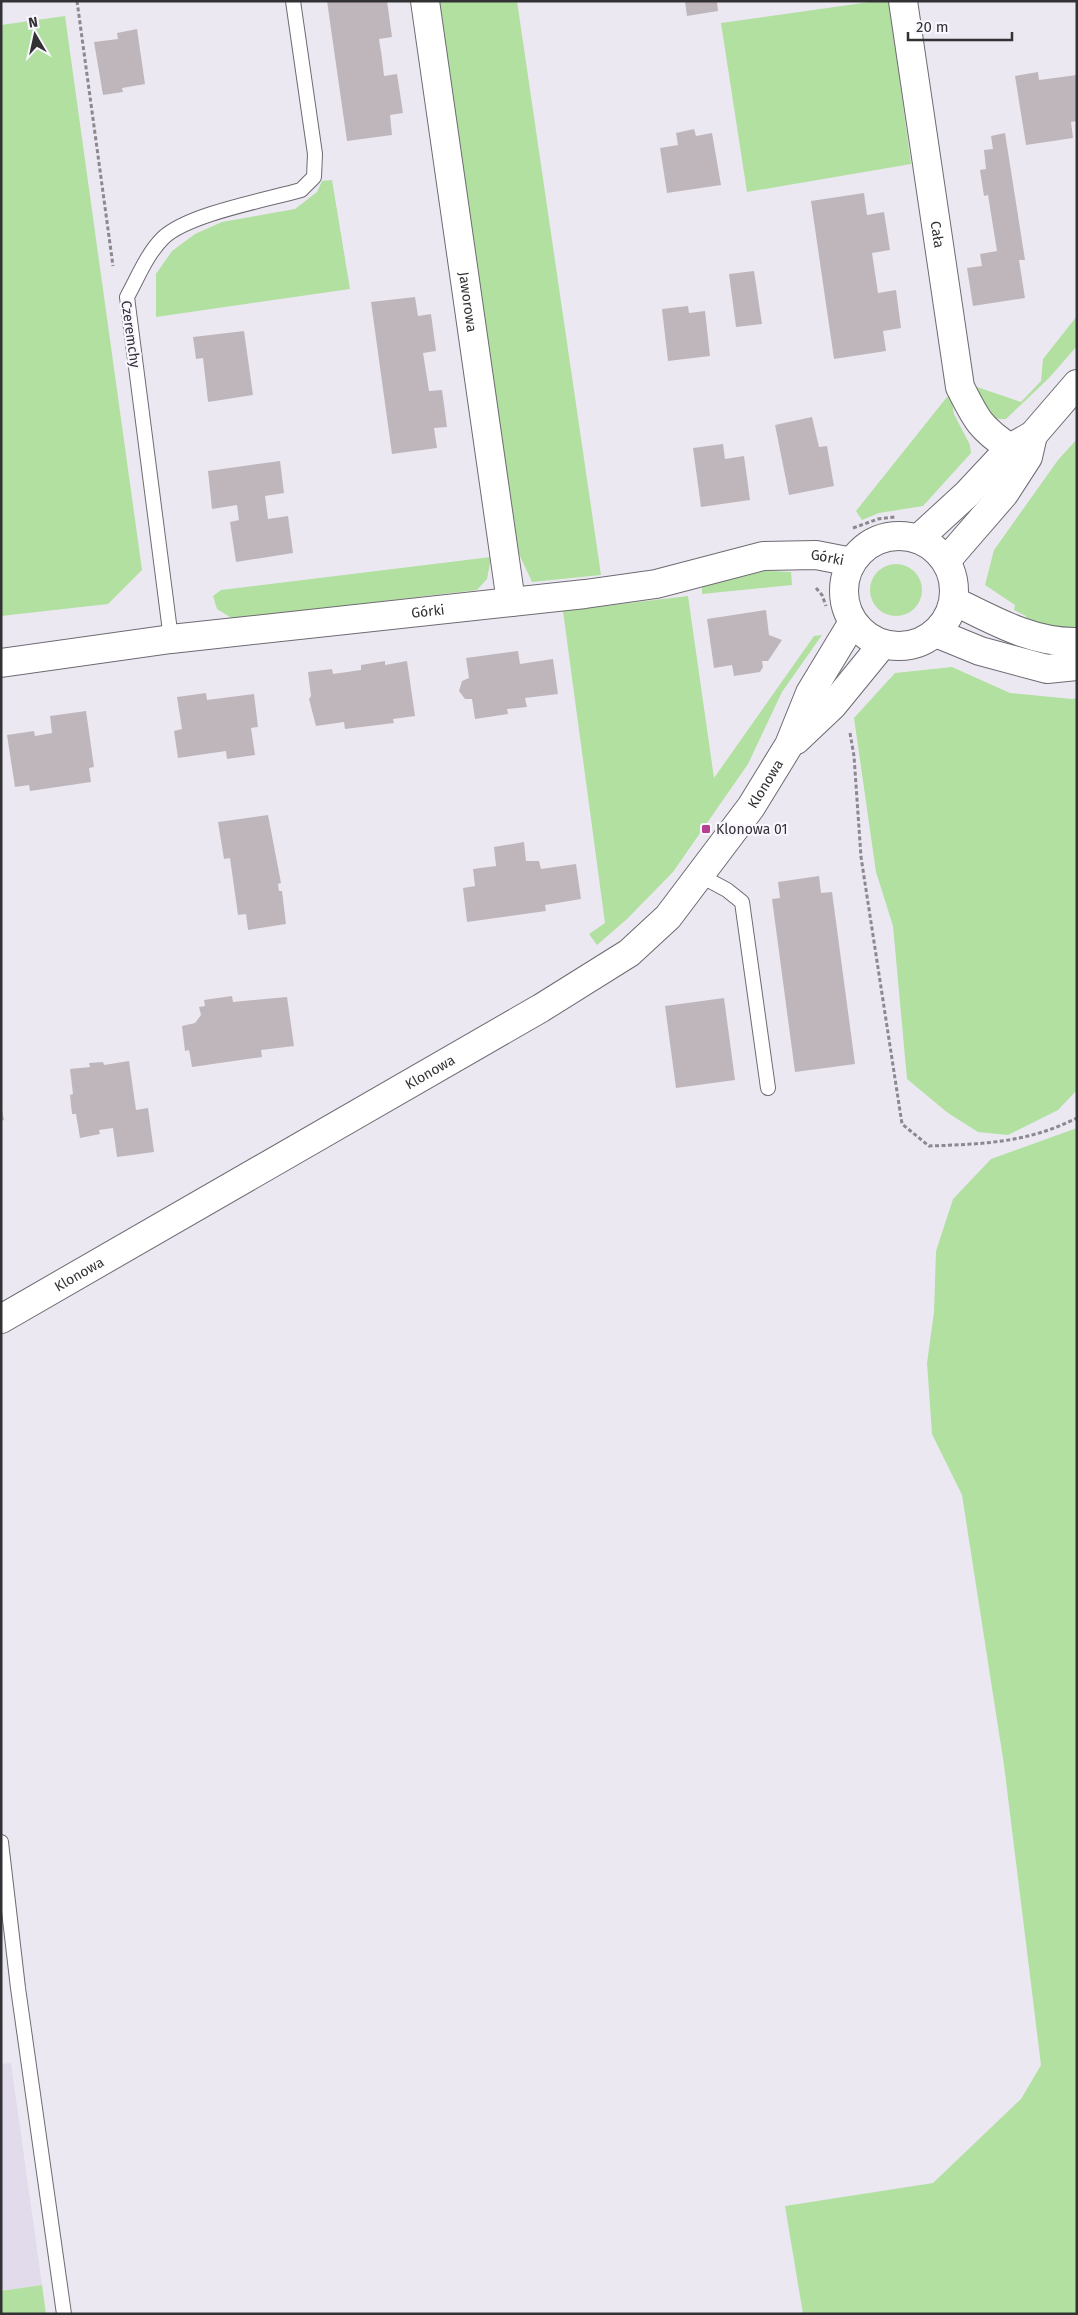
<svg xmlns="http://www.w3.org/2000/svg" width="1078" height="2315" viewBox="0 0 1078 2315" font-family="'Fira Sans',sans-serif">
	<style>
		.built { fill: #e1dbeb }
		.green { fill: #b1e0a0 }
		.building { fill: #bfb6bc }
		.lines { fill: none; stroke-linecap: round; stroke-linejoin: round }
		.lane-casing { stroke: #6e6a72; stroke-width: 16 }
		.street-casing { stroke: #6e6a72; stroke-width: 30 }
		.secondary-casing { stroke: #6e6a72; stroke-width: 30 }
		.path { stroke: #8b888f; stroke-width: 3; stroke-dasharray: 4 2.5; stroke-linecap: butt }
		.lane { stroke: #fff; stroke-width: 14 }
		.street { stroke: #fff; stroke-width: 28 }
		.secondary { stroke: #fff; stroke-width: 28 }
		.poi-dot { fill: #b73e91; stroke: #f9f6ff; stroke-width: 2 }
		.labels { text-anchor: middle; stroke-width: 4.5; stroke-linejoin: round; paint-order: stroke }
		.street-label { font-size: 14px; fill: #323134; stroke: #f9f6ff }
		.poi-label { font-size: 14px; fill: #323134; stroke: #f9f6ff; text-anchor: start }
	</style>
	<rect width="100%" height="100%" fill="#ece8f2"/>
	<path class="built" d="M11 2063 42 2285 1 2291V2064Z"/>
	<g class="green">
		<path d="M439 1H517L601 575 532 582 519 554Z"/>
		<path d="M877 1H889L911 164 747 192 721 23Z"/>
		<path d="M65 16 142 570 108 604 1 616V25Z"/>
		<path d="M332 180 350 289 156 317V274L172 251 195 234 222 222 295 209 317 192 322 181Z"/>
		<path d="M1077 316V346L1049 378 1006 419C987 421 978 403 977 387L1021 402 1041 381 1043 359Z"/>
		<path d="M951 396 954 414 970 445 971 453 923 506 879 513 862 520 856 511 947 397Z"/>
		<path d="M1077 439V629L1023 625 1026 616 1014 610 1015 605 985 585 994 550 1058 460Z"/>
		<path d="M491 557 487 579 477 590 233 619 217 609 213 596 221 590Z"/>
		<circle cx="896" cy="590" r="26"/>
		<path d="M752 570 791 572 792 585 702 594V584Z"/>
		<path d="M688 596 714 778 814 636 822 635 782 692 748 764 673 872 627 919 597 945 589 934 605 923 563 611Z"/>
		<path d="M952 667 1010 693 1072 699 1077 698V1090L1058 1110 1008 1135 978 1132 948 1113 907 1079 893 926 876 872 854 718 895 673Z"/>
		<path d="M1077 1128V2314H803L785 2206 933 2183 1021 2099 1041 2065 1004 1765 962 1495 932 1434 927 1363 934 1312 936 1251 953 1199 991 1159Z"/>
		<path d="M42 2285 46 2314H1V2291Z"/>
	</g>
	<g class="building">
		<path d="M327 1H387L392 37 379 39 382 58 384 76 397 74 403 113 390 115 392 135 347 141Z"/>
		<path d="M685 1H717L718 11 687 16Z"/>
		<path d="M137 29 145 84 122 88 123 92 103 95 94 42 118 39 117 33Z"/>
		<path d="M1038 72 1039 80 1077 75V121L1071 122 1073 138 1026 145 1015 76Z"/>
		<path d="M694 129 696 136 712 133 721 185 667 193 660 148 678 145 676 133Z"/>
		<path d="M1005 133 1025 260H1019L1025 298 973 306 967 268 982 266 980 254 997 251 988 195 984 196 980 170 986 169 984 150 993 149 991 136Z"/>
		<path d="M864 193 867 215 884 212 890 250 872 253 878 293 896 290 901 328 883 331 886 351 834 359 811 201Z"/>
		<path d="M754 271 762 324 736 327 729 274Z"/>
		<path d="M415 297 418 316 431 314 436 351 423 353 429 391 442 390 447 427 434 428 437 448 392 454 371 302Z"/>
		<path d="M688 306 689 313 705 311 710 356 668 361 662 309Z"/>
		<path d="M244 331 253 395 208 402 203 358 196 359 193 337Z"/>
		<path d="M812 417 819 447 827 446 834 486 789 495 775 425Z"/>
		<path d="M723 444 725 459 744 456 750 500 701 507 693 448Z"/>
		<path d="M280 461 284 493 265 496 268 519 288 516 293 553 236 562 230 522 239 520 237 505 212 509 208 471Z"/>
		<path d="M766 610 769 635 782 640 768 661H762L763 667 760 672 734 676 732 665 714 668 707 619Z"/>
		<path d="M518 651 520 664 553 659 558 694 525 698 527 707 507 709 508 714 475 719 472 699H465L459 691 462 681 469 678 466 658Z"/>
		<path d="M385 661V665L407 661 415 716 393 719 394 723 345 729 344 722 316 726 309 699 311 696 308 672 332 669 333 674 361 670V665Z"/>
		<path d="M206 693 207 700 254 694 258 727 251 728 255 755 227 759 226 751 178 758 174 731 182 729 177 697Z"/>
		<path d="M86 711 94 767 89 768 91 782 30 791 29 785 15 787 7 735 34 731 35 736 52 733 50 716Z"/>
		<path d="M268 815 281 883 278 884 279 891H282L286 924 248 930 246 914 238 915 230 858 224 859 218 822Z"/>
		<path d="M524 842 526 861H539L541 869 576 864 581 899 545 905 546 911 467 922 463 888 475 886 473 869 496 866 494 847Z"/>
		<path d="M819 876 821 893 832 892 855 1064 795 1072 772 899 780 898 778 882Z"/>
		<path d="M232 996 233 1002 287 997 294 1046 261 1050 262 1057 192 1067 189 1050 185 1051 182 1026 195 1023 201 1015 199 1007 205 1006 204 1000Z"/>
		<path d="M724 998 735 1080 676 1088 665 1006Z"/>
		<path d="M129 1061 136 1110 148 1108 154 1152 117 1157 113 1128 99 1130 100 1134 80 1138 76 1114H72L70 1095 73 1094 70 1069 90 1067 89 1063 103 1062 104 1065Z"/>
		<path d="M1 1106 4 1120 1 1121Z"/>
	</g>
	<g class="lines">
		<defs>
			<g id="lane">
				<path d="M171 639 127 297C138 277 147 254 163 238 188 214 266 200 301 190L314 177 315 154 293 1"/>
				<path d="M699 875 727 890 742 902 768 1088"/>
				<path d="M1 1842 18 1988 64 2314"/>
			</g>
			<g id="street">
				<path id="s1" d="M425 1 511 602"/>
				<path id="s2" d="M903 1 960 387C976 419 980 428 1010 448"/>
				<path d="M954 601C993 620 1032 643 1077 642"/>
				<path d="M936 633 980 651 1047 669 1077 666"/>
				<path id="s3" d="M1 663 171 639 585 594 656 584 763 556 816 555 852 562"/>
			</g>
			<g id="secondary">
				<circle cx="899" cy="591" r="55"/>
				<path d="M918 539 967 494 1010 448 1033 435 1077 384"/>
				<path d="M946 561 1004 494 1028 457 1033 435"/>
				<path d="M796 740 833 705 882 645"/>
				<path id="s4" d="M1 1319 541 1008 629 953 668 917 751 807 789 745 810 693 853 622"/>
			</g>
		</defs>
		<use href="#lane" class="lane-casing"/>
		<use href="#street" class="street-casing"/>
		<use href="#secondary" class="secondary-casing"/>
		<g class="path">
			<path d="M77 1 113 266"/>
			<path d="M853 528 878 519 895 517"/>
			<path d="M816 588 822 595 826 606"/>
			<path d="M850 733 854 756 861 857 902 1124 929 1146C983 1144 1027 1143 1077 1118"/>
		</g>
		<use href="#lane" class="lane"/>
		<use href="#street" class="street"/>
		<use href="#secondary" class="secondary"/>
	</g>
	<rect class="poi-dot" x="701" y="824" width="10" height="10" rx="2.5"/>
	<g class="labels">
		<g class="street-label">
			<text dy="5" stroke="none"><textPath href="#s2" startOffset="236">Cała</textPath></text>
			<text dy="5" stroke="none"><textPath href="#s1" startOffset="304">Jaworowa</textPath></text>
			<text transform="translate(131 334) rotate(82)" y="5">Czeremchy</text>
			<text dy="5" stroke="none"><textPath href="#s3" startOffset="835">Górki</textPath></text>
			<text dy="5" stroke="none"><textPath href="#s3" startOffset="430">Górki</textPath></text>
			<text dy="5" stroke="none"><textPath href="#s4" startOffset="945">Klonowa</textPath></text>
			<text dy="5" stroke="none"><textPath href="#s4" startOffset="495">Klonowa</textPath></text>
			<text dy="5" stroke="none"><textPath href="#s4" startOffset="90">Klonowa</textPath></text>
		</g>
		<g class="poi-label">
			<text x="716" y="834">Klonowa 01</text>
		</g>
	</g>
	<rect width="1078" height="2315" fill="none" stroke="#323134" stroke-width="5"/>
	<g transform="translate(35 35) rotate(351)" stroke="#f9f6ff" stroke-width="4" paint-order="stroke">
	<path d="M0-4L9 19L0 12L-9 19Z" fill="#323134"/>
	<text y="-8" font-size="14" font-weight="bold" text-anchor="middle" fill="#323134">N</text>
	</g>
	<path d="M908 32v8h104v-8" fill="none" stroke="#323134" stroke-width="2.5"/>
	<text x="916" y="32" font-size="15" fill="#323134" stroke="#f9f6ff" stroke-width="4" paint-order="stroke">20 m</text>
</svg>
